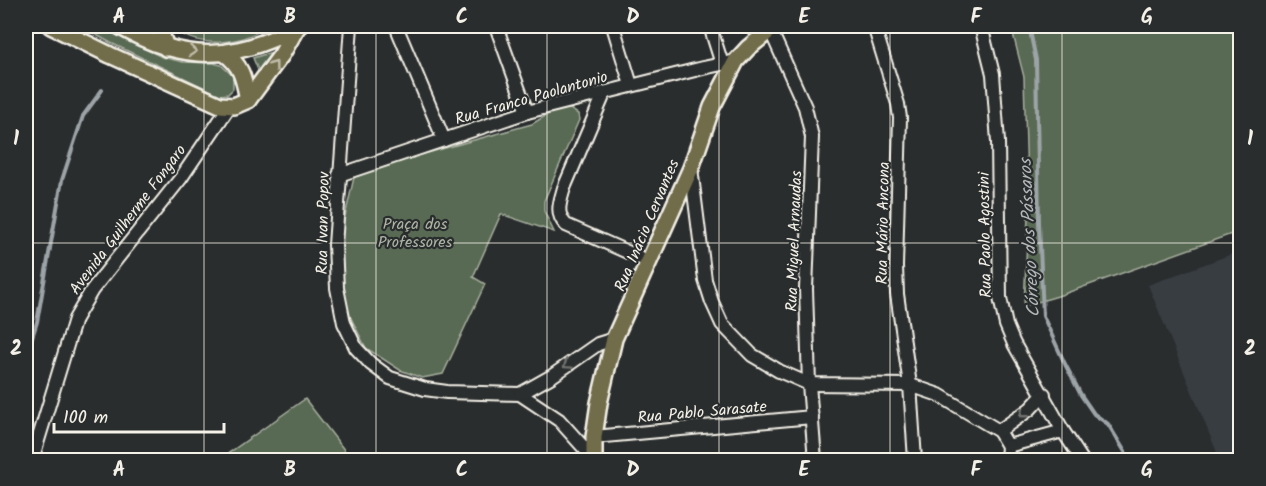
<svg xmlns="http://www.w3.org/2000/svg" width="1266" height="486" font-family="Kalam,sans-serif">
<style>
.built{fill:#383c42}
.green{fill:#596a53;stroke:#a6ae9e;stroke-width:1.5}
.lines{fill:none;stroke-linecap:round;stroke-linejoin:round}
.stream{stroke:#9da4a8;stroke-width:4}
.minor-casing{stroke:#f4f1e8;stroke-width:16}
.major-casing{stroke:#f4f1e8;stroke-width:20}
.minor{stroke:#2a2d2e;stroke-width:12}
.major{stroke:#716d4b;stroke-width:15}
.oneway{stroke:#c0bca9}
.oneway2{stroke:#71726f}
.grid{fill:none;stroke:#f4f1e8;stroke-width:1.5;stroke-opacity:0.55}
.labels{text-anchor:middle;stroke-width:4.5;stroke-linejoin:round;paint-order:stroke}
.street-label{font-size:16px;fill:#f4f1e8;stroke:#2a2d2e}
.park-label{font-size:16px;fill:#aeb4a5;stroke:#2a2d2e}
.water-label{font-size:18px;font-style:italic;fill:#b3b7b8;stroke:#2a2d2e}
.neatline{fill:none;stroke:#f4f1e8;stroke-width:2}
.grid-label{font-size:20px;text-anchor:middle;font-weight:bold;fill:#f4f1e8}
</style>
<rect width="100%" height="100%" fill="#2a2d2e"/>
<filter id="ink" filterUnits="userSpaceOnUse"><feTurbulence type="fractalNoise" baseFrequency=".0167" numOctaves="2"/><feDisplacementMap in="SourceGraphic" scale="12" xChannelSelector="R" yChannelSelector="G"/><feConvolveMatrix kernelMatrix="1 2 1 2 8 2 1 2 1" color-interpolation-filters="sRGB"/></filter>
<g filter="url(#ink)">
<polygon class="built" points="1240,251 1240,460 1220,460 1148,285"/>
<g class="green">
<polygon points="80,26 98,26 162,57 183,62 213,63 221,65 233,76 233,89 228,94 220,95 111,43"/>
<path d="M 170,26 L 268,26 C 240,45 197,50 170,26 Z"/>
<polygon points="1011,26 1236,26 1240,39 1240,231 1058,296 1024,306 1028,216 1024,77"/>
<polygon points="272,52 258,70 253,58"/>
<polygon points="560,107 570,109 578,114 579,120 544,201 544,211 554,232 501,214 473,277 485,284 443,374 422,378 400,370 366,348 341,298 340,238 355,173 532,124"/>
<polygon points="305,399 352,460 219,460"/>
</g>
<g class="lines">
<g class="stream">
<polyline points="1029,26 1036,60 1039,223 1043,316 1065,364 1081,395 1094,414 1108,424 1130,460"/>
<polyline points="26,356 37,322 62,180 83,116 102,90"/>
</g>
<g class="minor-casing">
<g id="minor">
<polyline points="351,26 335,245 337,288 344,323 356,348 371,364 390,378 425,389 447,392 520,394 559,420 594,459"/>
<polyline points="396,26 444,140"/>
<polyline points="496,26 527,112"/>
<polyline points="613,26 631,85"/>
<polyline points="710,26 722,64"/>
<polyline points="874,26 898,104 900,118 896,266 897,294 910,385 915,460"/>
<polyline points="981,26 993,74 998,142 1000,298 1006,325 1014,344 1063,431 1082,460"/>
<polyline points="770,29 805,107 812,137 806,289 809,384 815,460"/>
<path d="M 604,94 L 564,188 C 560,202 555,214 566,225 L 650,262"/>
<polyline points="691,168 705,280 712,302 722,324 752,355 779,371 809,384 910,385 939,395 999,431 1008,446"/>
<polyline points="339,175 527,112 703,68 736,61"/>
<polyline points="520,394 552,376 598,344 614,339"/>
<polyline points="999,431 1030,409 1044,394"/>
<polyline points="594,437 812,417"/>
<polyline points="1008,446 1063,431"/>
<polyline points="32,460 75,319 92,290 181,178 229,107"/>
<polyline points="1007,460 1008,446"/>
</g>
</g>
<g class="major-casing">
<g id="major">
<polyline points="51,26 110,55 220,105 234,106 248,100 282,54 297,27"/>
<path d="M 119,26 C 183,63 234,62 299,26"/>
<polyline points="159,26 166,48"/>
<path d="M 224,53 C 242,65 244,80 248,100"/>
<polyline points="594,460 594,437 599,403 614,339 691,168 712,107 736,61 748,48 775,26"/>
</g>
</g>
<use href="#minor" class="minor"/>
<use href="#major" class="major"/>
</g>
<defs><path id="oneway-chevron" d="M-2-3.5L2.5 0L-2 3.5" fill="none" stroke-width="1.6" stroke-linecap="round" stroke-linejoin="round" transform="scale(1.5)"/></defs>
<g class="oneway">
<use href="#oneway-chevron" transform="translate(193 51) rotate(4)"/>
<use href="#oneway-chevron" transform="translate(274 65) rotate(-53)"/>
</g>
<g class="oneway2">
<use href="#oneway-chevron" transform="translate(567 365) rotate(145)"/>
<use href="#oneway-chevron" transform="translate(1023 414) rotate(142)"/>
</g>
</g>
<path class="grid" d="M 204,26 L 204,460M 376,26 L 376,460M 547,26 L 547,460M 719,26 L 719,460M 890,26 L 890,460M 1062,26 L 1062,460M 26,243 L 1240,243"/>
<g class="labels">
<g class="street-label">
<text transform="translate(531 97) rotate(-16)" y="6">Rua Franco Paolantonio</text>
<text transform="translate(127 219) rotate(-53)" y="6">Avenida Guilherme Fongaro</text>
<text transform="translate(322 223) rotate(-89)" y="6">Rua Ivan Popov</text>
<text transform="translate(882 223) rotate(-89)" y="6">Rua Mário Ancona</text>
<text transform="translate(646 225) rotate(-67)" y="6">Rua Inácio Cervantes</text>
<text transform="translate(984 235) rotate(-91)" y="6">Rua Paolo Agostini</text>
<text transform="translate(793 241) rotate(-88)" y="6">Rua Miguel Arnaudas</text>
<text transform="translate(702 411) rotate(-5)" y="6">Rua Pablo Sarasate</text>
</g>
<g class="park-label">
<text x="415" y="229">Praça dos<tspan x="415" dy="18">Professores</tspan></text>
</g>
<g class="water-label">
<text transform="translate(1029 238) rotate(-93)" y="6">Córrego dos Pássaros</text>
</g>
</g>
<rect width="1266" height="486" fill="none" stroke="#2a2d2e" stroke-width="66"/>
<path d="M54 423v9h170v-9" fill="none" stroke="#f4f1e8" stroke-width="3"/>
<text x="63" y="423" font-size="18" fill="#f4f1e8" stroke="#2a2d2e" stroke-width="4.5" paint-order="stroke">100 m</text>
<rect x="33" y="33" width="1200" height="420" class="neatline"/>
<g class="grid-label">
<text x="119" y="23">A</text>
<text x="290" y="23">B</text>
<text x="462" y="23">C</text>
<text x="633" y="23">D</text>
<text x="804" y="23">E</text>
<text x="976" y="23">F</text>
<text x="1147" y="23">G</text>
<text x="16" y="145">1</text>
<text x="1250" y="145">1</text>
<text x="16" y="355">2</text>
<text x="1250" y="355">2</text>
<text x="119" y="476">A</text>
<text x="290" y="476">B</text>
<text x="462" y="476">C</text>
<text x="633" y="476">D</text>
<text x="804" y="476">E</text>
<text x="976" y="476">F</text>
<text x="1147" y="476">G</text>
</g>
</svg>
